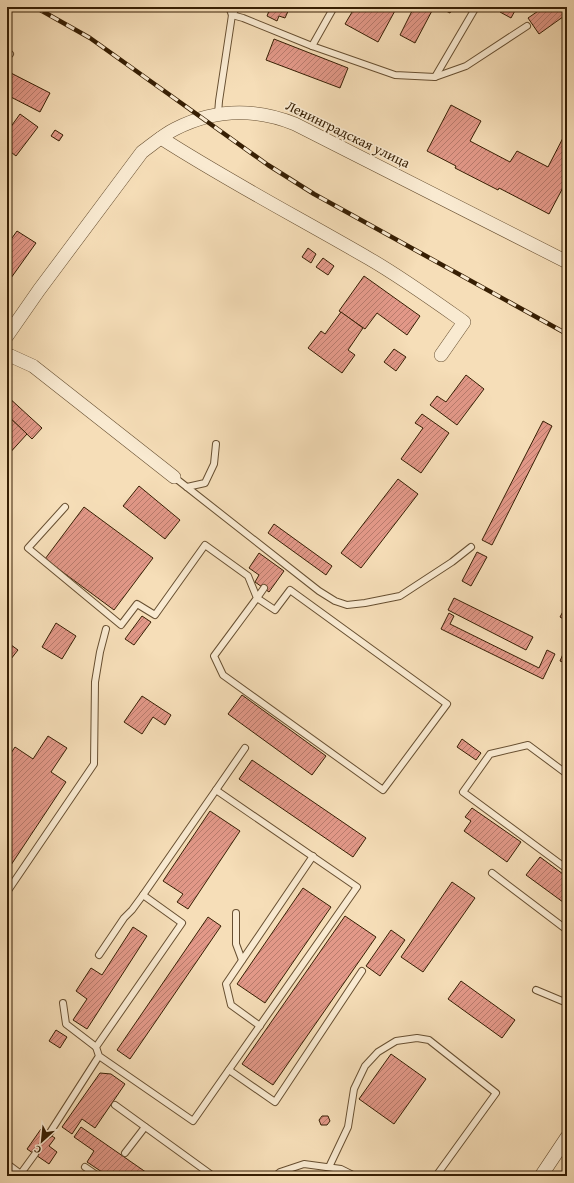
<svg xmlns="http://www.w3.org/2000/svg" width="574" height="1183" font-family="'Gentium Book Plus',serif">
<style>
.building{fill:url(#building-hatch);stroke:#371f04}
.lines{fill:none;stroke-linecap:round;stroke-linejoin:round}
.service-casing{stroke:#674f31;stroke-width:8}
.minor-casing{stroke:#674f31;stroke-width:14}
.tertiary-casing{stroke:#674f31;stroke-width:18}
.service{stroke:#f9ead1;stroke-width:6}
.minor{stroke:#f9ead1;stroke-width:13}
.tertiary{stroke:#f9ead1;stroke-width:16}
.rail-casing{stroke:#371f04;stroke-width:4.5}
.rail{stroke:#f9ead1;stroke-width:3;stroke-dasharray:9;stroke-linecap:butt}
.labels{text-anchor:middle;stroke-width:3;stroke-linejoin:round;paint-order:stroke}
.street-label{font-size:14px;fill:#371f04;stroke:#f9ead1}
</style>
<defs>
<pattern id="building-hatch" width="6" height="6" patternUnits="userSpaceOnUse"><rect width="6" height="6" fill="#e29888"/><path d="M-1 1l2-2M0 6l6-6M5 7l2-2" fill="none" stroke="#b87b6d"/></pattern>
</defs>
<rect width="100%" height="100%" fill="#f6deb8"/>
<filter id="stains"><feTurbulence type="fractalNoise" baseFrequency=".005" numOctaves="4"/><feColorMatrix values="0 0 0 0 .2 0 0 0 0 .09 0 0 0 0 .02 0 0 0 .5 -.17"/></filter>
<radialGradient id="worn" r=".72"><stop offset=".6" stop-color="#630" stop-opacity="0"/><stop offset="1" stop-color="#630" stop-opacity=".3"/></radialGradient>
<g class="building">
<polygon points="264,7 290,7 285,18 279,16 277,21 267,16 269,11 263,9"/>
<polygon points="355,7 397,7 378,42 345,24"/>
<polygon points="414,7 434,7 415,43 400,35"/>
<polygon points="438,7 453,7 450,13"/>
<polygon points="503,7 517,7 511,18 500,12"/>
<polygon points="544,7 562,7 567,14 539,34 528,18"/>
<polygon points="274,39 348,68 340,88 266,60"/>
<polygon points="7,71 50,93 40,112 7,95"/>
<polygon points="451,105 481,121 470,141 510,162 517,151 548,167 565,134 567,135 567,180 549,214 499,188 498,190 455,168 456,166 427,151"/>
<polygon points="20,114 38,127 16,156 7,149 7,132"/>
<polygon points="55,130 63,135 59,141 51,136"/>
<polygon points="17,231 36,243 11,278 7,275 7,245"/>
<polygon points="308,248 316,254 311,263 302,257"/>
<polygon points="323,258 334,266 328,275 316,267"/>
<polygon points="364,276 420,316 407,335 377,313 365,329 339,311"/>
<polygon points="341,312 363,328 348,350 355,355 342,373 308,348 321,331 325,334"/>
<polygon points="394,349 406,357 396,371 384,362"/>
<polygon points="466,375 484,389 457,425 430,405 437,396 446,402"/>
<polygon points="7,396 42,428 32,439 7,415"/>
<polygon points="422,414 449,433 421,473 401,459 423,428 415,423"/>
<polygon points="7,415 27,434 7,456"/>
<polygon points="543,421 552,426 492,545 482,540"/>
<polygon points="398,479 418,494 361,568 341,553"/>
<polygon points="139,486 180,520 165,539 123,506"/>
<polygon points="84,507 153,558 114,610 45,559"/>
<polygon points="274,524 332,566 326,575 268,533"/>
<polygon points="477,552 487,557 471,586 462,581"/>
<polygon points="259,553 284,571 269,592 255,582 259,575 249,568"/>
<polygon points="454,598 533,637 526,650 448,610"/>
<polygon points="567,604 567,621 560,617"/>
<polygon points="449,613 454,616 450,624 539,668 547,650 555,654 543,679 441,629"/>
<polygon points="142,616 151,622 134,645 125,639"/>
<polygon points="56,623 76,636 62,659 42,647"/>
<polygon points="7,642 18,650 7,664"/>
<polygon points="563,654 567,656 567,664 560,661"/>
<polygon points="242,695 326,756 312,775 228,714"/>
<polygon points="142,696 171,715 165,725 153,717 142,734 124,722"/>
<polygon points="48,736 67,748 51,772 66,782 7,871 7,759 15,747 33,759"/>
<polygon points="462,739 481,753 476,760 457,747"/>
<polygon points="252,760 366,838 353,857 239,779"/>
<polygon points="472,808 521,842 507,862 464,831 471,821 465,817"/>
<polygon points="210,811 240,831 188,909 177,902 183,894 163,881"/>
<polygon points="540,857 567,877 567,905 526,875"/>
<polygon points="452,882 475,898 423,972 401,957"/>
<polygon points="303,888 331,907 265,1003 237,984"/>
<polygon points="345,916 376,937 273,1085 242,1064"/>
<polygon points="208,917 221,926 130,1059 117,1050"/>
<polygon points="133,927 147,936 87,1029 73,1020 87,999 76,991 91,968 102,975"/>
<polygon points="391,930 405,940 380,976 366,966"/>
<polygon points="461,981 515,1020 502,1038 448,999"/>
<polygon points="56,1030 67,1037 60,1048 49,1041"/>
<polygon points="391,1054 426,1079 394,1124 359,1099"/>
<polygon points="100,1073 111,1074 125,1084 95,1128 82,1119 72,1134 62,1127"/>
<polygon points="322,1116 328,1116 330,1121 327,1125 321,1125 319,1120"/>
<polygon points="81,1127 150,1175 150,1176 108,1176 87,1162 94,1151 74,1137"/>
<polygon points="41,1129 55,1138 49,1146 57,1152 49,1164 27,1149"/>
</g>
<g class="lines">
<g class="service-casing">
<g id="service">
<polyline points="237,7 232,15 243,18 312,46 395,75 435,77 476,7"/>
<polyline points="312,46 334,7"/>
<polyline points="7,52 10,54"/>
<polyline points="435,77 466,66 527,26"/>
<polyline points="218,114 219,101 232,15 229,7"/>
<polyline points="174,477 319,591 335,601 347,605 365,603 400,596 452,562 471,547"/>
<polyline points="187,487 205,483 214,464 216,444"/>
<polyline points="65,507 28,548 121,625 137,604 155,615 205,545 248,576 257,598 275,610 290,590 447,704 383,790 223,675 214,656 257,598 264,588"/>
<polyline points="567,774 528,745 490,754 463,792 567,869"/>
<polyline points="216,790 245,748"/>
<polyline points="492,873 567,930"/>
<polyline points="7,892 94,764 95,682 100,652 106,629"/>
<polyline points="236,913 236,944 242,960"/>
<polyline points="99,955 124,918 132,910 143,895"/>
<polyline points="536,990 567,1003"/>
<polyline points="63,1003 66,1024 96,1047"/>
<polyline points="260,1026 231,1005 226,984 313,856"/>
<polyline points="229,1070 275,1102 362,971"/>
<polyline points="115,1105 213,1176"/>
<polyline points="49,1134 99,1056 96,1047 182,923 143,895 216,790 357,887 193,1121 99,1056"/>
<polyline points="125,1153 145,1127"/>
<polyline points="85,1167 98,1176"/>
<polyline points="329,1167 348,1127 354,1089 365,1066 378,1052 396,1041 417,1038 429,1040 496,1093 436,1176"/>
<polyline points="19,1176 35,1154"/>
<polyline points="275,1176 280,1172 304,1164 341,1169 355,1176"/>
</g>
</g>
<g class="minor-casing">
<g id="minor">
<path d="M 161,138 C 228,181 299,218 368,258 C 401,277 433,300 464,322 L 441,355"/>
<path d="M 7,336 L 39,290 L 142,152 C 153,144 163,135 175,129 C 214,109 255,108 295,124 L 567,262"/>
<polyline points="7,356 11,356 33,366 174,477"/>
<polyline points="541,1176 567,1137"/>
</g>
</g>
<g class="tertiary-casing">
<polyline id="tertiary" points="7,1170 15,1176"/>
</g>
<use href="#service" class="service"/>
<use href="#minor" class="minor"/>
<use href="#tertiary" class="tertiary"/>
<g class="rail-casing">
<polyline id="rail" points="35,7 90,38 268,165 314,194 567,334"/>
</g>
<use href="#rail" class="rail"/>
</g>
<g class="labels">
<g class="street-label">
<text transform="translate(348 134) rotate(26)" y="5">Ленинградская улица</text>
</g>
</g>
<rect width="574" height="1183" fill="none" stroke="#f6deb8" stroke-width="24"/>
<rect x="8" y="8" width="558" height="1167" fill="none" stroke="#371f04" stroke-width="2"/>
<rect x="12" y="12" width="550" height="1159" fill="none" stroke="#371f04"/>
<g transform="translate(42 1141) rotate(207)" stroke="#f9ead1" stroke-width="3" paint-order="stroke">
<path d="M0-3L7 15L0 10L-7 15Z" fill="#371f04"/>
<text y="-6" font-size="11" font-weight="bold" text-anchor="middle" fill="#371f04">С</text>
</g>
<rect width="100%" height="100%" filter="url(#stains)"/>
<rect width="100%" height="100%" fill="url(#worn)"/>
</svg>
